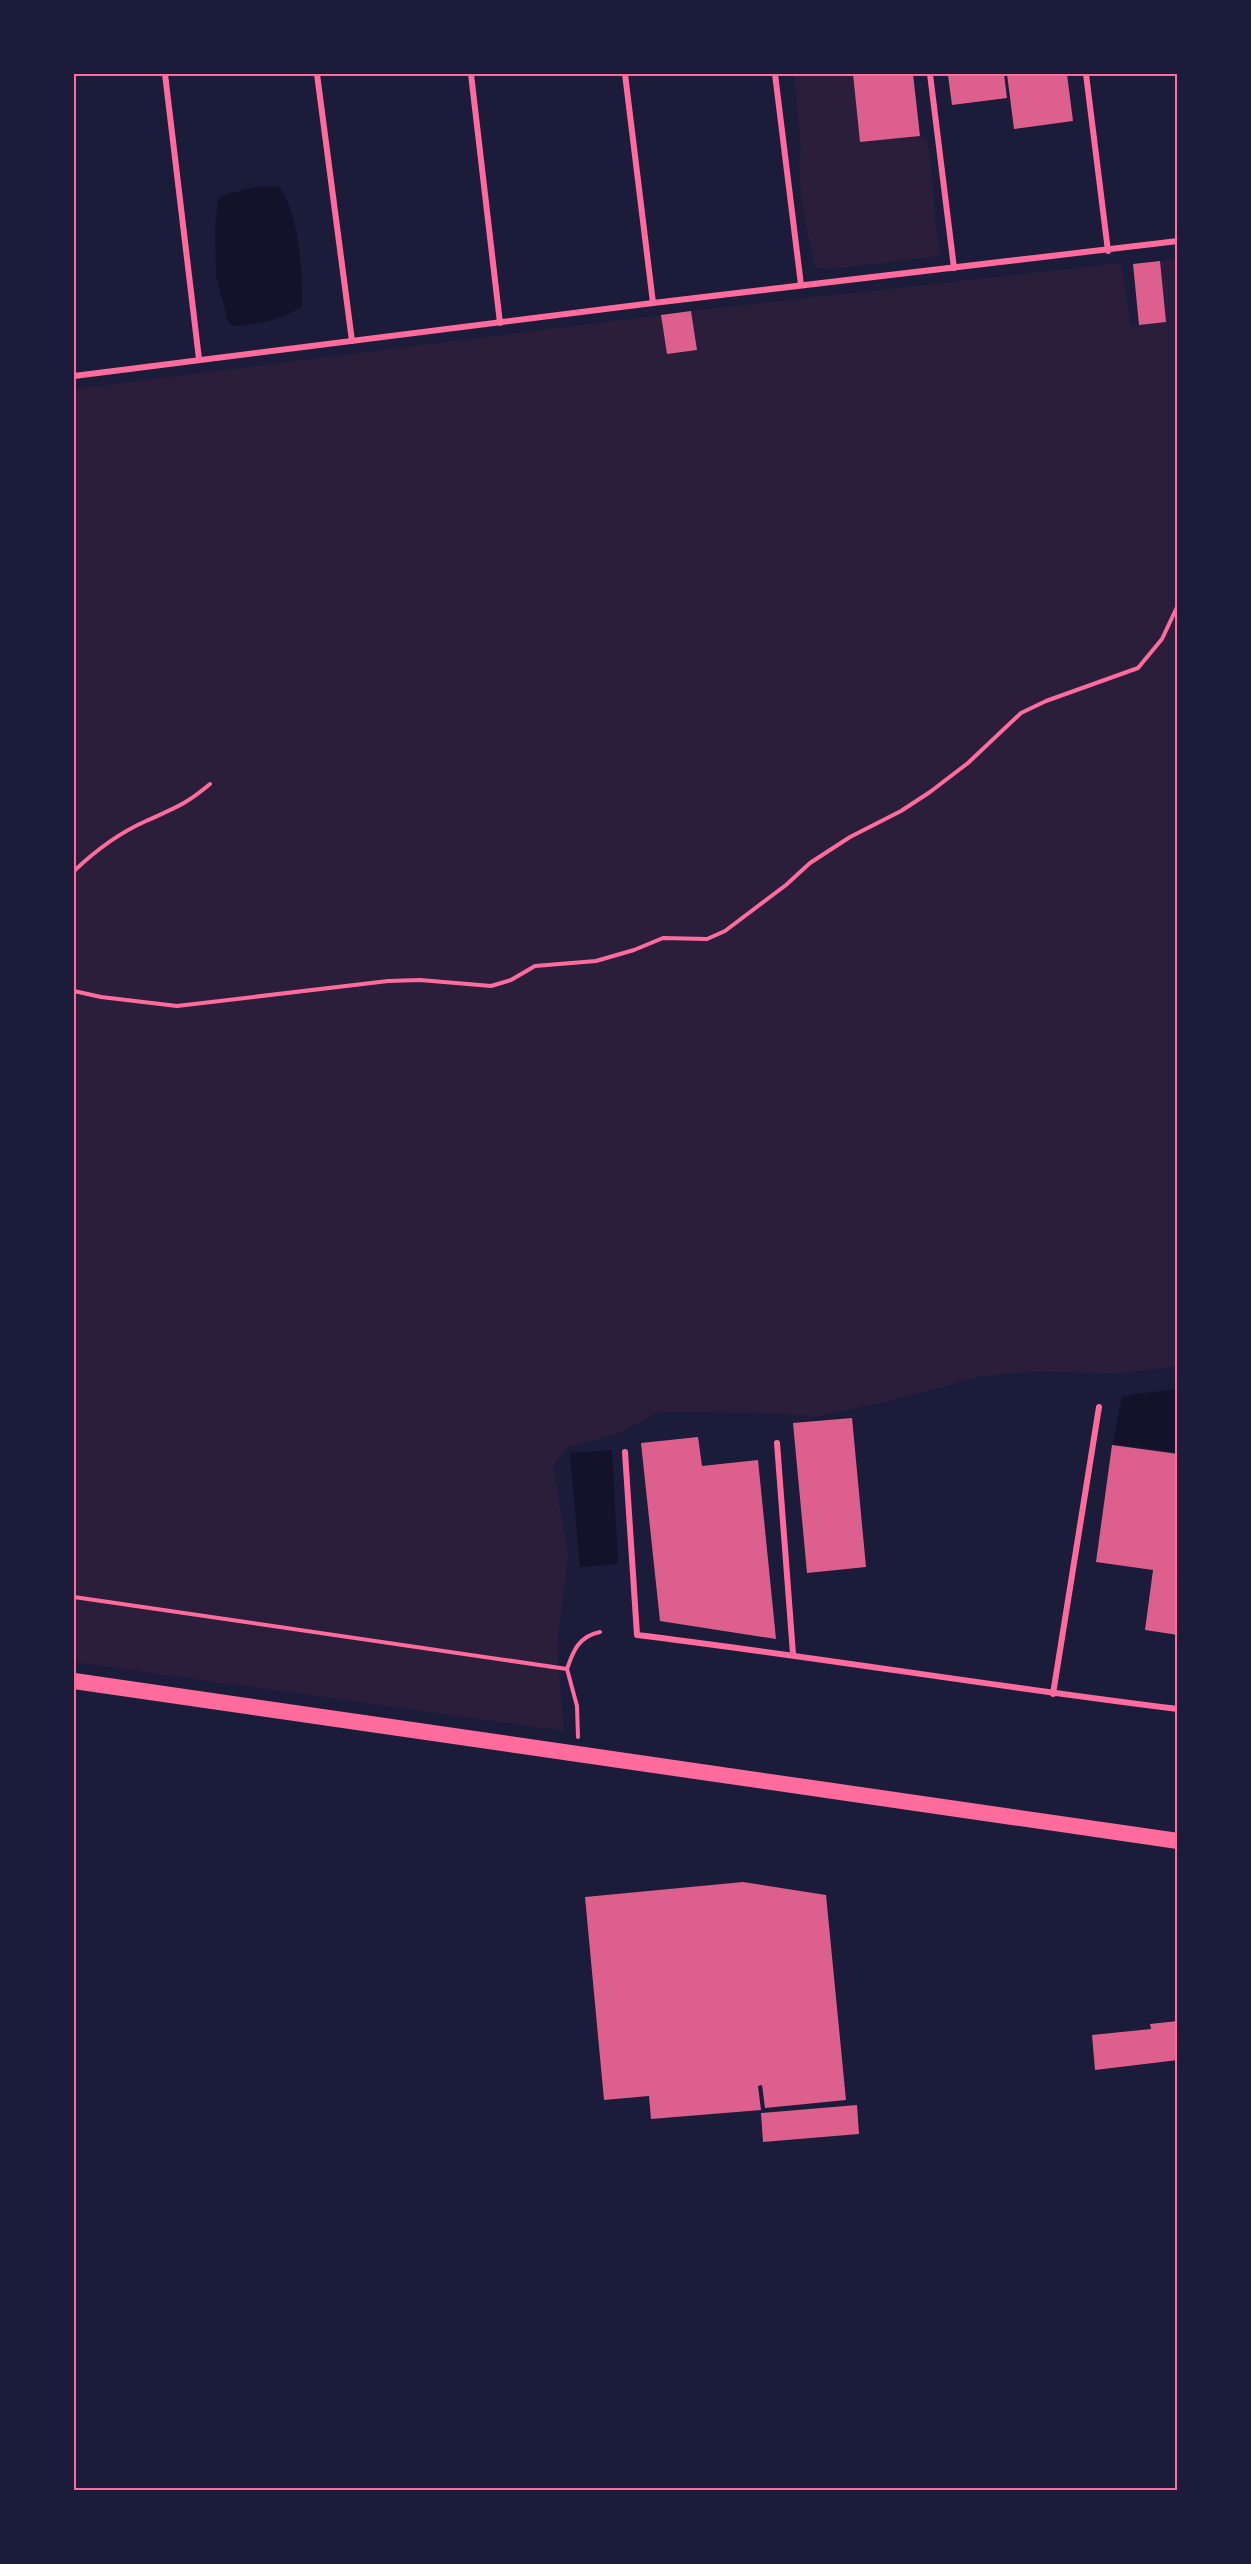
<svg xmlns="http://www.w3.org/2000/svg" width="1251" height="2564" font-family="Signika,sans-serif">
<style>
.green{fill:#2a1e3b}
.water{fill:#12122b}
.building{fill:#dd5f8e}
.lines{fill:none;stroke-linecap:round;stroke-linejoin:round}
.path{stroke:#ff6b9d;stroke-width:4}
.minor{stroke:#ff6b9d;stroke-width:6}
.trunk{stroke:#ff6b9d;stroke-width:16}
.neatline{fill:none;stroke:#ff6b9d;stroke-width:2}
</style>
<rect width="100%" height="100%" fill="#1b1b3a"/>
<g class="green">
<path d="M 794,74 L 853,74 L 860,142 L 920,136 L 927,140 C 935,178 932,218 941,256 L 830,269 L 815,268 L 802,205 L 799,161 L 801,148 Z"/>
<polygon points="1177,258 1177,1366 1117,1374 1042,1371 982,1376 894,1400 818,1416 762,1413 659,1412 619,1433 566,1448 553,1467 568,1556 557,1646 564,1731 74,1662 74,389 661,315 667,354 697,350 691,311 1121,263 1131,326 1165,322 1160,261"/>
</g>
<g class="water">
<path d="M 278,186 C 300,212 302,275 302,307 C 278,320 259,325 233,326 L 228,321 L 216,275 L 215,227 L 218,200 L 221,196 L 255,187 Z"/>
<polygon points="1177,1389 1177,1452 1113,1444 1122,1396"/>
<polygon points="612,1450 618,1564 580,1567 570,1453"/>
</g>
<g class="building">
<polygon points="853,74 913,74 920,136 860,142"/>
<polygon points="1004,74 1007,98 952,105 948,75"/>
<polygon points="1007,74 1067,74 1073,121 1014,129"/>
<polygon points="1160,261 1166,322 1139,325 1133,264"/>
<polygon points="691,311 697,350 667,354 661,315"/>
<polygon points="852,1418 866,1567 807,1573 793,1423"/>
<polygon points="698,1437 702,1466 758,1460 776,1639 660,1621 641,1443"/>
<polygon points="1112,1445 1178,1454 1178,1635 1145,1630 1153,1570 1096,1562"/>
<polygon points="743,1882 826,1895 846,2100 765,2108 762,2085 758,2086 761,2110 651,2119 649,2096 604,2100 585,1897"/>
<polygon points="1178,2021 1178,2060 1095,2070 1092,2035 1151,2029 1150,2024"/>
<polygon points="857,2105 859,2134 763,2142 761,2113"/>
</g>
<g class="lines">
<g class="path">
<path d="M 74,871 C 95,851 119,833 146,821 C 175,808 185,805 210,784"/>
<polyline points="74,991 101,997 177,1006 388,981 420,980 491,986 511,980 535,966 596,961 634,950 663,938 707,939 725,931 786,885 810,863 850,837 901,811 930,792 968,763 1021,713 1046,701 1138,668 1162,639 1178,605"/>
<polyline points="74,1597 567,1669 577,1706 578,1737"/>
<path d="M 567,1669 C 573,1651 579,1636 600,1632"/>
</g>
<g class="minor">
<polyline points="165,74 199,359"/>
<polyline points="317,74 352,341"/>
<polyline points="471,74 500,323"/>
<polyline points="625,74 653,303"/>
<polyline points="775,74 801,285"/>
<polyline points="930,74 954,268"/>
<polyline points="1086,74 1108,251"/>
<polyline points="74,376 653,303 1178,241"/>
<polyline points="777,1443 793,1654"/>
<path d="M 625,1452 L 637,1635 C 817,1657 997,1687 1178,1709"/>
<polyline points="1053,1694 1099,1407"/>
</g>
<polyline class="trunk" points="74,1681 1178,1841"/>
</g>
<rect width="1251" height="2564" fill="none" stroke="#1b1b3a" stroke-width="150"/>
<rect x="75" y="75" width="1101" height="2414" class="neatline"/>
</svg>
